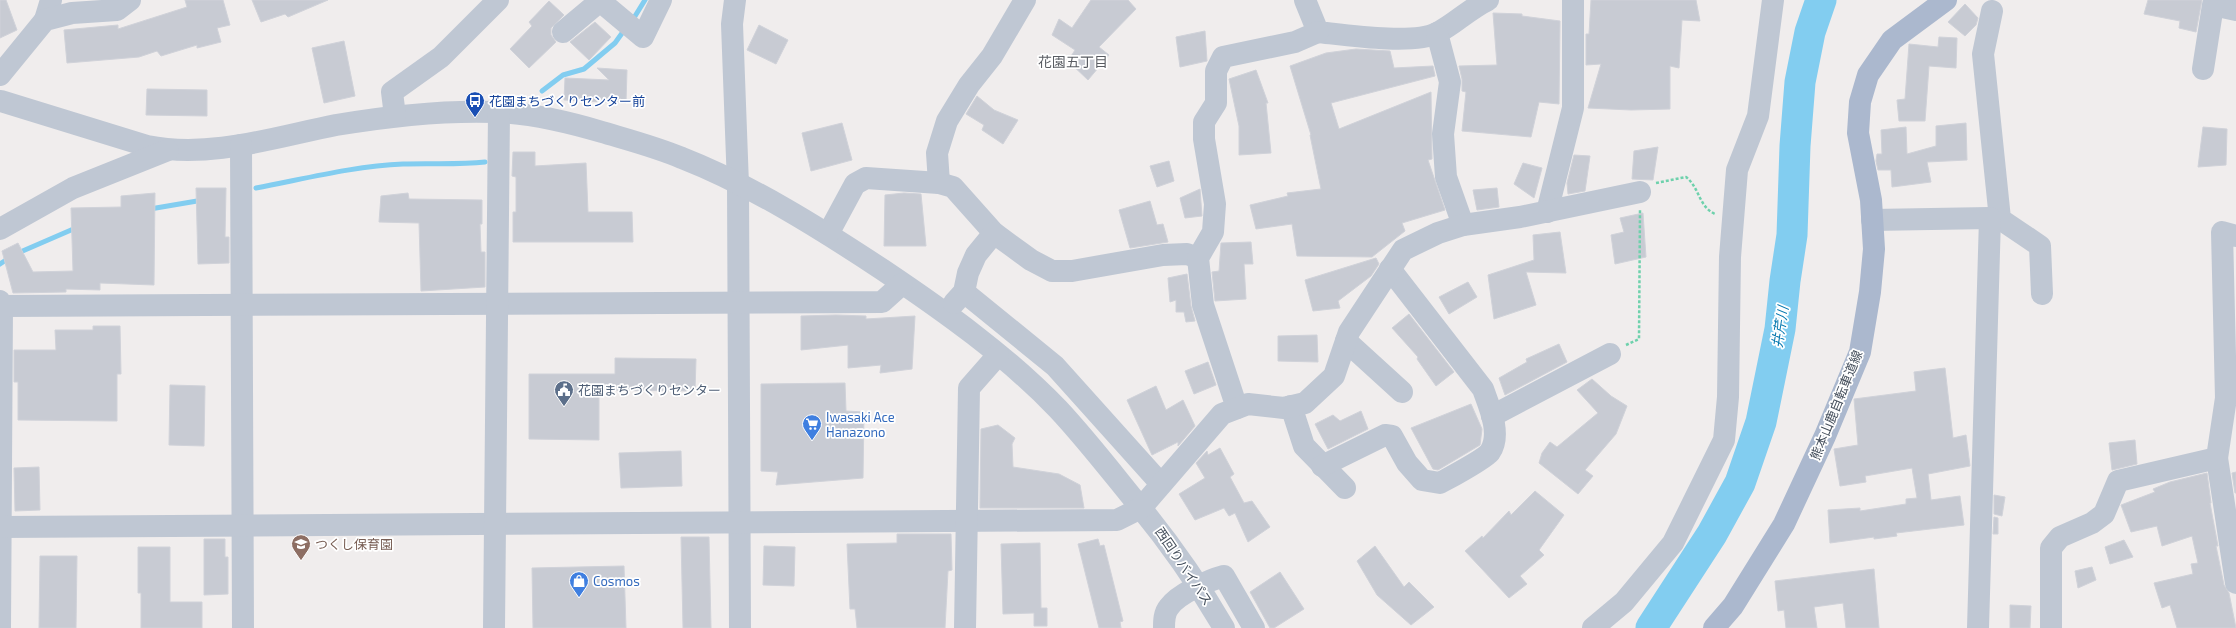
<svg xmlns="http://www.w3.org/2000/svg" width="2236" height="628" font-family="'Exo 2','Noto Sans JP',sans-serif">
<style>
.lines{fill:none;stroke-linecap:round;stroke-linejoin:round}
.stream{stroke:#82cdf0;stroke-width:5}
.river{stroke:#82cdf0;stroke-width:31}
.building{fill:#c8cbd3;stroke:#d0d2d9}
.path{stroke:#6ed1ac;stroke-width:2.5;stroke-dasharray:3 2;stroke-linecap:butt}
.minor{stroke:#bfc7d3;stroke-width:22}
.major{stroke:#abb8ce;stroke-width:22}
.labels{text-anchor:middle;stroke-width:3.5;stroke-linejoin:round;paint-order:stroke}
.transit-label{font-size:13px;fill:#164399;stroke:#fff;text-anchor:start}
.service-label{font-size:13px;fill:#4e5e75;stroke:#fff;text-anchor:start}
.street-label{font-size:13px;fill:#444e5b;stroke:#fff}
.shop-label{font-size:13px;fill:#366cbe;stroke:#fff;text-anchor:start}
.education-label{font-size:13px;fill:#785e54;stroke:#fff;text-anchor:start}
.neighbourhood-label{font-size:14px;fill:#595c62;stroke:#fff}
.water-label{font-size:14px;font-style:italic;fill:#0477ae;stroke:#fff}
</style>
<rect width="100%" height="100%" fill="#f0eded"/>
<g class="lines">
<g class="stream">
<polyline points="632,21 645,0"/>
<polyline points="542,91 563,75 584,69 615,43 625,29"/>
<path d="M 256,188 C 304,179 354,166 403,164 C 431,163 458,165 485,162"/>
<polyline points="150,209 203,200"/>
<polyline points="18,253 78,227"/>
<polyline points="0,264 9,258"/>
</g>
<polyline class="river" points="1651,628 1712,534 1740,483 1761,422 1780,329 1785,281 1792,235 1795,146 1800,82 1810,32 1821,0"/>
</g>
<g class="building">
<polygon points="0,0 6,0 17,30 0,38"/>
<polygon points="185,0 223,0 230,25 217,28 221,42 197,48 197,45 161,56 157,51 139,57 67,63 64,30 118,25 118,29 187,7"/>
<polygon points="252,0 328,0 288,17 285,14 261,22"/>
<polygon points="1091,0 1128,0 1136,9 1099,47 1109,55 1088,80 1068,61 1075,50 1052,35 1059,19 1072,28"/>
<polygon points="1591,0 1696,0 1700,21 1682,20 1679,68 1670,66 1670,109 1631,110 1588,108 1601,64 1586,65 1586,34 1589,34"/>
<polygon points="2148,0 2202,0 2196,32 2179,28 2180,21 2144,14"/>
<polygon points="549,1 564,15 551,28 551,35 556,42 529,68 510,49 532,26 529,22"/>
<polygon points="1965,4 1978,18 1976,25 1965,36 1948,22"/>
<polygon points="1493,13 1522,14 1522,16 1560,21 1559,104 1539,102 1531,137 1462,131 1466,92 1462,91 1462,79 1459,66 1497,65"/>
<polygon points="595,22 611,37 589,60 570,42"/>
<polygon points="759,25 788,40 776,64 747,50"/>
<polygon points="1205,31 1207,61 1180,67 1176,37"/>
<polygon points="1939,37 1957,38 1956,68 1929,66 1925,121 1899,121 1897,100 1905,99 1909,44 1938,47"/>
<polygon points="344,41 355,96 324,103 312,48"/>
<polygon points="1356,49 1390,51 1394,68 1433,66 1435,76 1331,103 1339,129 1431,92 1432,159 1428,160 1445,210 1402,223 1405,231 1372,257 1297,256 1292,224 1256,229 1250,205 1288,196 1287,193 1321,189 1310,135 1311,135 1290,66 1326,53"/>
<polygon points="597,68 627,70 626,103 564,100 565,78 609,80"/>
<polygon points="1256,70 1268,103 1266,103 1271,153 1239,155 1239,126 1229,79"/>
<polygon points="147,89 207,90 207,116 146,115"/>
<polygon points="977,96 994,110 1018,120 1003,144 982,130 984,125 966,114"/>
<polygon points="842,123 852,160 811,171 802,133"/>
<polygon points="1966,123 1967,160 1927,162 1931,182 1892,187 1891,170 1878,170 1876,161 1877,154 1882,154 1881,130 1906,127 1907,154 1936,146 1936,126"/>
<polygon points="2203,127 2227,129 2226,165 2198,167"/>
<polygon points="1658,147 1653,180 1632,179 1634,151"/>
<polygon points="513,152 535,152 535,166 586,163 588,212 632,212 633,242 513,242 513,212 516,212 516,177 512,176"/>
<polygon points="1574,155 1590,156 1585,191 1568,194 1567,183"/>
<polygon points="1169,161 1174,181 1157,187 1150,166"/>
<polygon points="1523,163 1542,168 1534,198 1514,184"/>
<polygon points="196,188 226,188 225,237 229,237 229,263 198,264"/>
<polygon points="1497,188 1499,207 1477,210 1473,190"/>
<polygon points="1200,189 1202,216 1185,218 1180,198"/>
<polygon points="155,193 154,285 100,283 100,290 66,289 66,292 13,293 2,251 18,243 33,272 73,271 71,208 121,207 121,196"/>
<polygon points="408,193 409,199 482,200 482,224 480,224 481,252 485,252 485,287 421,291 419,223 379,222 381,196"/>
<polygon points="904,193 921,194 926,246 884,246 885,195"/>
<polygon points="1150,201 1157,225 1163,224 1168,242 1130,248 1119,210"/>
<polygon points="1643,213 1646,257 1615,264 1611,235 1624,232 1620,218"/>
<polygon points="1560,232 1566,273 1526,272 1536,305 1494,319 1488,275 1534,260 1533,235"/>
<polygon points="1251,242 1253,264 1244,264 1246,299 1215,301 1212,272 1219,271 1221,243"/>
<polygon points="1376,258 1379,264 1371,276 1338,301 1340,308 1313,311 1305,280"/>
<polygon points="1187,274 1191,306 1195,321 1186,322 1184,312 1176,312 1176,300 1170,302 1168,278"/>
<polygon points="1468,282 1477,297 1449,314 1439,297"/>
<polygon points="1409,314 1454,372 1436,386 1417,359 1418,357 1392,328"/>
<polygon points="836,315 866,316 866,319 915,316 912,369 880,373 881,365 848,368 848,345 801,350 801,316"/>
<polygon points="93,326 120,326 121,374 117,374 117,421 18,420 18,382 14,382 14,350 56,350 55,330 93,330"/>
<polygon points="1317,335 1318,362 1278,361 1278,336"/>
<polygon points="1559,344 1567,362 1505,395 1499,378 1527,362 1526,359"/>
<polygon points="615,358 696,359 695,391 599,390 599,440 529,439 529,374 615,374"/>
<polygon points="1208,362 1216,385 1194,394 1185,371"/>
<polygon points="1945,368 1953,438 1966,435 1970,466 1928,474 1931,500 1960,496 1964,525 1896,533 1897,536 1874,539 1874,537 1830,543 1828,510 1860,508 1860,511 1906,504 1906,499 1917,498 1912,468 1865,476 1866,482 1840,486 1834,449 1858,445 1854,399 1916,391 1914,372"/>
<polygon points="1592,379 1611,396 1627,406 1616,434 1585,470 1593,476 1578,494 1539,463 1542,453 1550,442 1557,447 1598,413 1577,390"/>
<polygon points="845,383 846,411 864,412 863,478 776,485 778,472 761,471 761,384"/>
<polygon points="170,385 205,386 204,446 169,445"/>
<polygon points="1156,386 1166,410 1183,400 1195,426 1178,446 1178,442 1152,455 1127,400"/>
<polygon points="1471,404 1482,429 1480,445 1438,470 1433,469 1411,428"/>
<polygon points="1361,411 1368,429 1328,449 1315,424 1333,415 1340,421"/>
<polygon points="998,425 1015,438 1012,444 1013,467 1059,474 1080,485 1084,508 980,508 981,429"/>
<polygon points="2135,440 2137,464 2112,470 2109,443"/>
<polygon points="1220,448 1234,474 1230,477 1244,503 1252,501 1270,527 1248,542 1235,513 1229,516 1224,508 1195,520 1179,494 1205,478 1196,463 1207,451 1208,455"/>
<polygon points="681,451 682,486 621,488 619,453"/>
<polygon points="39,467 40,510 15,511 14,468"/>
<polygon points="2236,472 2236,493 2235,493 2232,473"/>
<polygon points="2207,473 2211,503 2210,503 2218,546 2216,546 2224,585 2229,593 2236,628 2177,628 2170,605 2162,608 2154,583 2193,574 2191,564 2198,563 2192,536 2162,546 2157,526 2131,532 2121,505 2155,492 2153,489 2170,482"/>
<polygon points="1535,491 1564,515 1539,550 1544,555 1520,576 1527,584 1509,598 1465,551 1482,536 1483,538 1509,511 1511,515"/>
<polygon points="1994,495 2005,497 2002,516 1994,514"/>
<polygon points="1994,517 1998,518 1998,534 1993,534"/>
<polygon points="897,534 951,534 952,570 948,571 945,628 857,628 855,609 850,609 847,544 897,543"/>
<polygon points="681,537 709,537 711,628 683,628"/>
<polygon points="204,539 225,539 225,557 228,557 228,594 204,595"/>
<polygon points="1098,539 1100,546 1104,545 1123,621 1120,622 1121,628 1099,628 1078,544"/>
<polygon points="2124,540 2133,557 2110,564 2105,547"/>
<polygon points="1040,543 1041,608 1047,608 1047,626 1034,626 1034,613 1003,614 1001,544"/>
<polygon points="764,546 795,547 794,586 763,585"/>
<polygon points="1375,546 1404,587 1409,582 1434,607 1411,625 1377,595 1357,561"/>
<polygon points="138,547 170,547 170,602 202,602 202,628 141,628 141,593 138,593"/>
<polygon points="40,556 77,556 76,628 39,628"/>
<polygon points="624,566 626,628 533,628 532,568"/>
<polygon points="2092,567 2096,580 2078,588 2075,571"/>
<polygon points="1874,569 1879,628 1846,628 1843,603 1814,607 1817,628 1786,628 1784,610 1778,611 1775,581"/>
<polygon points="1280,572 1304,609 1274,628 1270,628 1250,592"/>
<polygon points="2010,605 2031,606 2030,628 2010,628"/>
</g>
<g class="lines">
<g class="path">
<path d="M 1656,183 L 1686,177 C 1700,188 1698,206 1715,214"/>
<polyline points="1626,345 1639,339 1640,210"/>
</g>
<g class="minor">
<polyline points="735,0 732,24 738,185 740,628"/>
<path d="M 1305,0 L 1318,32 C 1346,35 1413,45 1437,33 C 1455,24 1469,9 1488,0"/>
<polyline points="1992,11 1983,54 2000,219 2040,246 2042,294"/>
<polyline points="45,20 51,0"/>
<polyline points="563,32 600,1 643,37 661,0"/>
<polyline points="1437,33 1450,82 1443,134 1446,177 1463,225"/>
<polyline points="2203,69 2213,5 2236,10"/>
<polyline points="0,75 45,20 72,13 117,10 130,0"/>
<path d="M 1,101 L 147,146 C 210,159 275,137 336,125 C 389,116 442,110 496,112 C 532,113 568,122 602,132 C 629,140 656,147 682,158 C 751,185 821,229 883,270 C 944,311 1006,355 1058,409 C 1087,440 1113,474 1140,507 C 1172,546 1199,585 1224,628"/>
<polyline points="395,116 392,92 441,57 498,0"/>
<polyline points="241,145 243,628"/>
<polyline points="939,183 937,153 947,121 969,85 992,56 1025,0"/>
<polyline points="1547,212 1573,108 1573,0"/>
<polyline points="1872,220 1990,218 1978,628"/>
<polyline points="0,229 73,188 168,150"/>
<polyline points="828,234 855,184 866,178 939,183 953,187 994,233 1031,260 1052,271 1072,271 1163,255 1187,254 1198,258"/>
<polyline points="964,292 1055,366 1161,484"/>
<polyline points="0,301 2,306 0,628"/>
<polyline points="954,303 964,292 968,273 976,255 994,233"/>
<polyline points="2,306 882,302 902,284"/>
<polyline points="1346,341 1402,392"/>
<polyline points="2226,398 2222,232 2236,236"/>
<polyline points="1291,406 1304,446 1345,488"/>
<polyline points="1237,408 1203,305 1198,258 1213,232 1215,204 1204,139 1204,122 1216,103 1216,71 1223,57 1295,42 1318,32"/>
<polyline points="1492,416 1610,354"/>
<polyline points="2217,458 2236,583"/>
<path d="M 1322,466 L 1385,435 L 1392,436 L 1407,463 L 1422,480 L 1440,483 C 1449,478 1485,459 1490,452 C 1502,434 1489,406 1483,389 L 1390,269"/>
<polyline points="0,527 1117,520 1141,508 1222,414 1248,404 1284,408 1305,403 1334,376 1349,332 1403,250 1438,233 1463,225 1520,217 1640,192"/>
<polyline points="494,628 499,112"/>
<polyline points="965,628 969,388 998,355"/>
<path d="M 1164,628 C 1164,621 1164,613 1169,607 C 1178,594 1209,580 1224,576 L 1254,628"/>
<polyline points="1593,628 1624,602 1673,543 1724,440 1728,397 1730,257 1737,170 1758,116 1773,0"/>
<polyline points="2051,628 2051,548 2060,537 2092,523 2104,514 2118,481 2217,458 2226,398 2236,390"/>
</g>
<polyline class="major" points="1714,628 1733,606 1784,524 1825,436 1860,352 1870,292 1874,249 1871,200 1858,133 1860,102 1868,75 1892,40 1946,0"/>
</g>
<defs>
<g id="bus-pin" transform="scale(1)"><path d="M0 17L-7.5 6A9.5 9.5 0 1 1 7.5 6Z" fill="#1a4fb4" stroke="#fff"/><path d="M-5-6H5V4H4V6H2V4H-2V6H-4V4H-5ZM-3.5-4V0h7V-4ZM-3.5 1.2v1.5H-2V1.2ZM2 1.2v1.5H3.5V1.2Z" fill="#fff"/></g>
<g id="civic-pin" transform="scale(1)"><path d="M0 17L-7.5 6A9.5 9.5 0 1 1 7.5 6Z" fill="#5c6f8a" stroke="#fff"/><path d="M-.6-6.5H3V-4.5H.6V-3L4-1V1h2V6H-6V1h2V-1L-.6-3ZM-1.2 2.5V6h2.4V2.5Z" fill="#fff"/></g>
<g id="supermarket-pin" transform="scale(1)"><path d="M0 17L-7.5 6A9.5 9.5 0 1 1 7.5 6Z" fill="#3f7fe0" stroke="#fff"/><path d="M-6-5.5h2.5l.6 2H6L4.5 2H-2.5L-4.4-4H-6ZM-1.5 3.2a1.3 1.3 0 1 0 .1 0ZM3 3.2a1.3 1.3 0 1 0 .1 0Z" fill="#fff"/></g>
<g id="school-pin" transform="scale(1)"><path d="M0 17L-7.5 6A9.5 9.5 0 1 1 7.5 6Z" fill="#8d6e63" stroke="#fff"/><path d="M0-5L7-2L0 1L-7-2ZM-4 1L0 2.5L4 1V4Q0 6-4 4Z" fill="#fff"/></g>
<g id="shop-pin" transform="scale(1)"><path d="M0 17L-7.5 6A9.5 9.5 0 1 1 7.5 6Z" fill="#3f7fe0" stroke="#fff"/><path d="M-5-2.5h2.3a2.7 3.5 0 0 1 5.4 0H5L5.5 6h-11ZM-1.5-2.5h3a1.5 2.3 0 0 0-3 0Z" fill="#fff"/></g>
</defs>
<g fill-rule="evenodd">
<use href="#bus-pin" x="475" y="101"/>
<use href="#civic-pin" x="564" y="390"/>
<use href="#supermarket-pin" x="812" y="424"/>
<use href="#school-pin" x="301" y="544"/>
<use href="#shop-pin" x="579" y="581"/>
</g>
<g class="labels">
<g class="transit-label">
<text x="489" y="106">花園まちづくりセンター前</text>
</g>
<g class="service-label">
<text x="578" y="395">花園まちづくりセンター</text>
</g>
<g class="street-label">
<text transform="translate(1836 405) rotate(-68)" y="5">熊本山鹿自転車道線</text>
<text transform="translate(1184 566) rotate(56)" y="5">西回りバイパス</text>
</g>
<g class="shop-label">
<text x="826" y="422">Iwasaki Ace<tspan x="826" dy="15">Hanazono</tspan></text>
<text x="593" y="586">Cosmos</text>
</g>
<g class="education-label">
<text x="315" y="549">つくし保育園</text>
</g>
<g class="neighbourhood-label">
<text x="1073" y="67">花園五丁目</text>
</g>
<g class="water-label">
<text transform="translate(1780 327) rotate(-81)" y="5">井芹川</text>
</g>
</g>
</svg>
